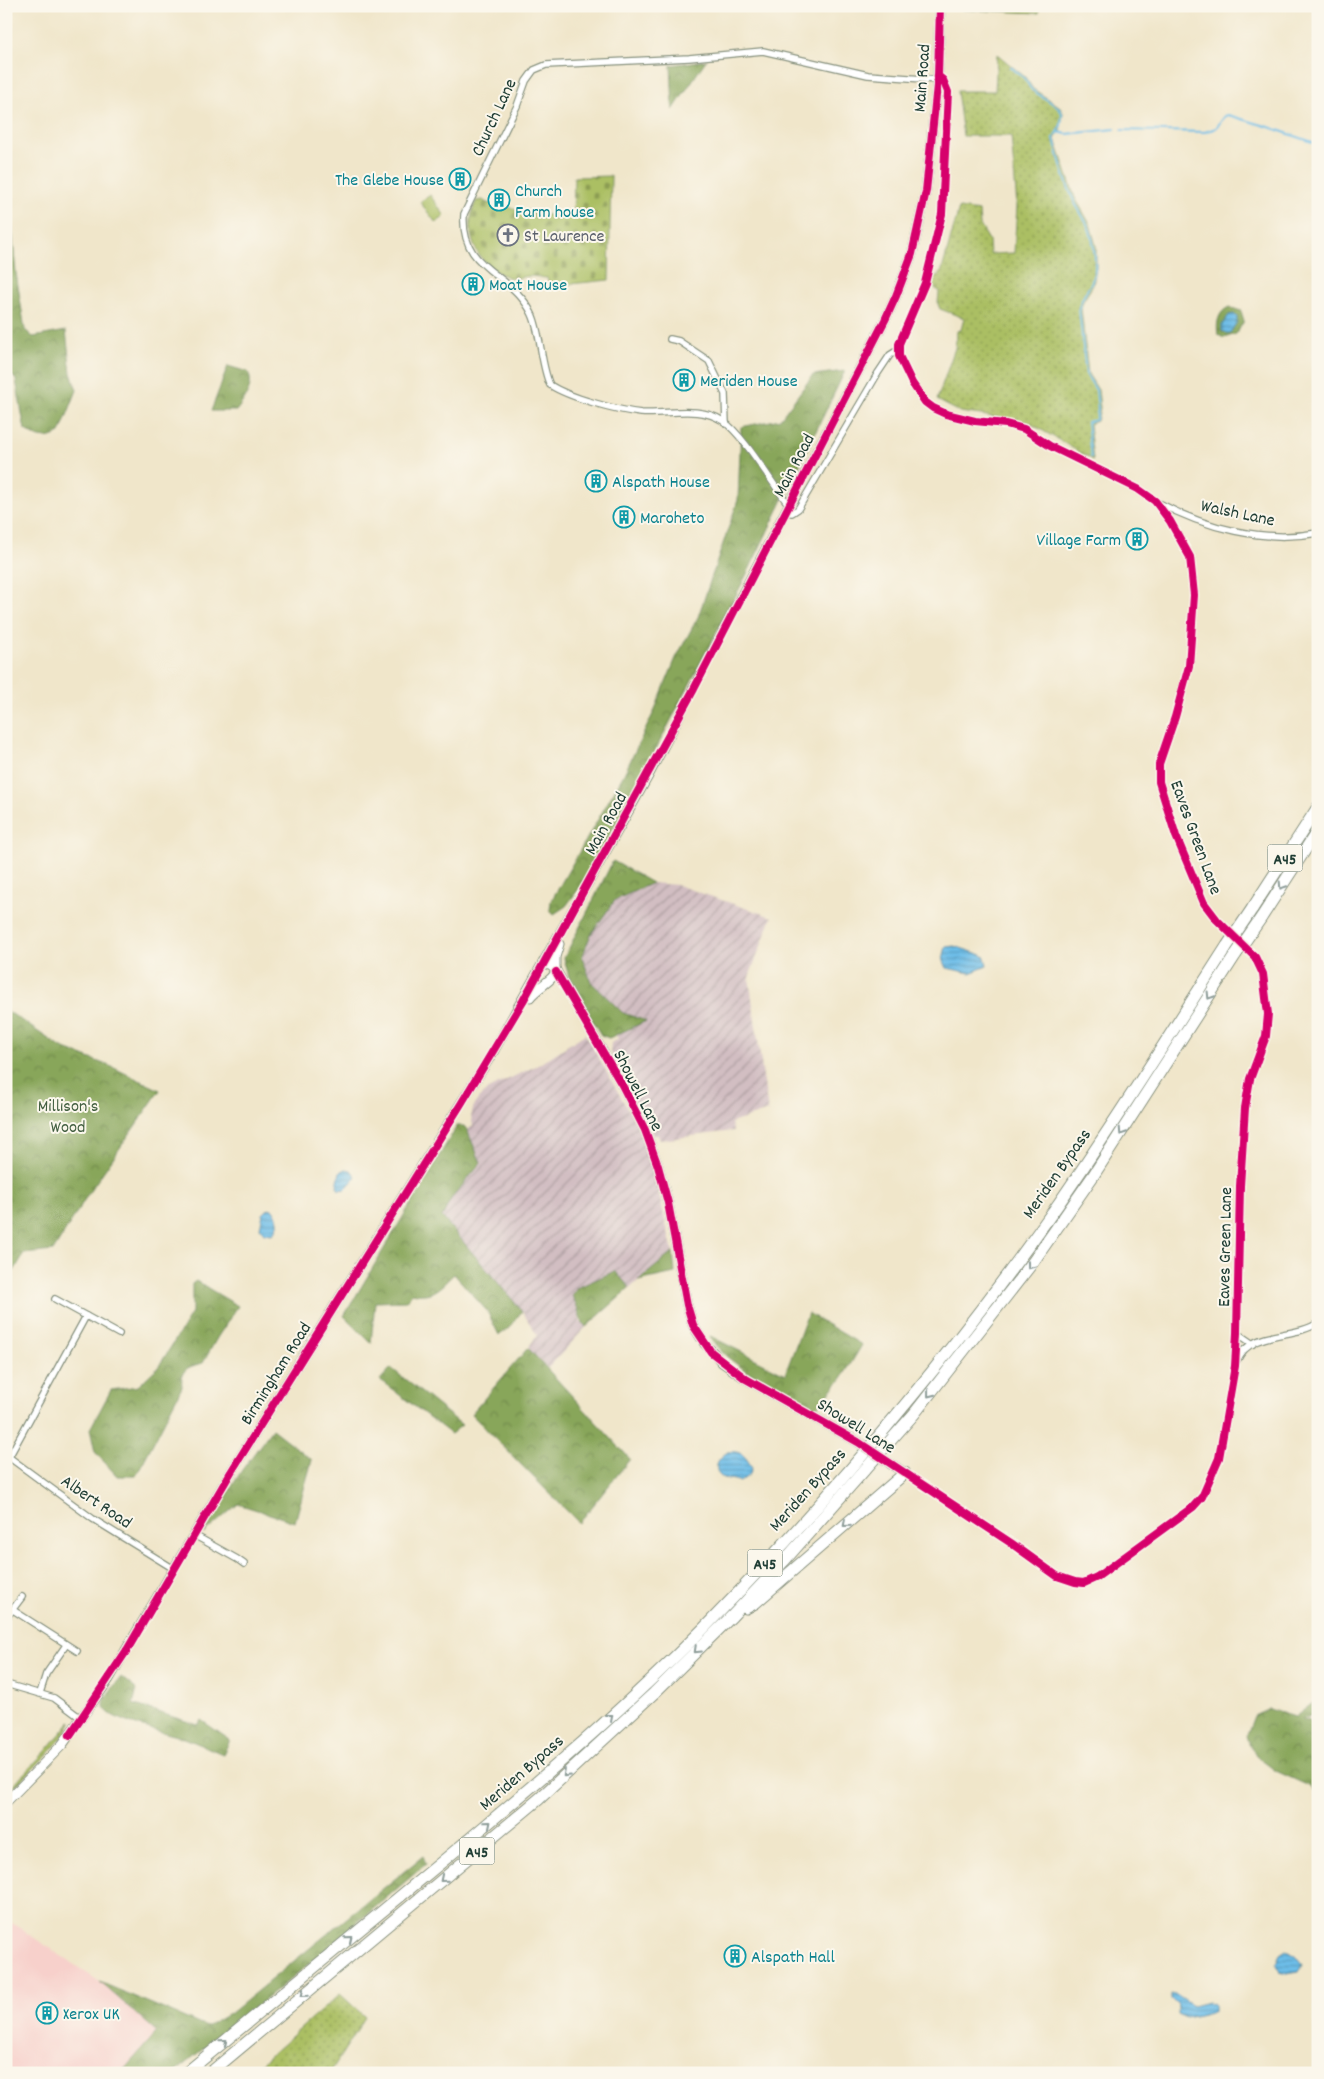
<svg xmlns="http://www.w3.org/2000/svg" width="1324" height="2079" font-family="Dekko,sans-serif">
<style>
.built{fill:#f7d0cb}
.industrial{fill:url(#industrial-furrows)}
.grass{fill:url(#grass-dots);stroke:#657e4c}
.forest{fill:url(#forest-crowns);stroke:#547247}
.cemetery{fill:url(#cemetery-stones);stroke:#657e4c}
.garden{fill:#abbf64;stroke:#657e4c}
.water{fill:url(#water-rules);stroke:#467d8e}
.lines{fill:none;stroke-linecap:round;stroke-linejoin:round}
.stream{stroke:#6dbde8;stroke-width:2}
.street-casing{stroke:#88927f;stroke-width:8}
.secondary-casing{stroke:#88927f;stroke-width:11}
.highway-casing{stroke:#88927f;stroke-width:13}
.street{stroke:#fff;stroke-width:5.5}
.secondary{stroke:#fff;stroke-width:9}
.highway{stroke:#fff;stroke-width:11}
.secondary-bridge-casing{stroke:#88927f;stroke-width:11;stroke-linecap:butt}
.highway-bridge-casing{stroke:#88927f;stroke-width:13;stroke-linecap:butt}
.secondary-bridge{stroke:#fff;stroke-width:9}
.highway-bridge{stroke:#fff;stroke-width:11}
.cycleway-casing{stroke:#fbf7ec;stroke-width:11}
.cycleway{stroke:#d6006c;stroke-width:8}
.oneway{stroke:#8f9e9a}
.labels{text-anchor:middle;stroke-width:4;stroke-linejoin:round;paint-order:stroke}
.shield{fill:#fbf7ec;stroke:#61756b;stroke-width:1}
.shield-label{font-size:16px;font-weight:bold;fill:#1f3d34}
.street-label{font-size:18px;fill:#1f3d34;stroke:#fbf7ec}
.culture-label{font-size:18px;fill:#0d838f;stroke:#fbf7ec;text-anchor:start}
.worship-label{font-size:18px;fill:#5b616d;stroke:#fbf7ec;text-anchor:start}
.park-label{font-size:18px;fill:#425e40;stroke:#fbf7ec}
</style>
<defs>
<pattern id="industrial-furrows" width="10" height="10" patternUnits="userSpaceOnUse" patternTransform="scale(1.25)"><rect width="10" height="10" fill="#d2bec2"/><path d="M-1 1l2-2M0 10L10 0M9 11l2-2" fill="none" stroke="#aa9c9e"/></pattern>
<pattern id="grass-dots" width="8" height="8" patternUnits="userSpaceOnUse" patternTransform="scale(1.25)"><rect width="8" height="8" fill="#abbf64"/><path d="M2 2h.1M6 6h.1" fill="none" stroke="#8b9c53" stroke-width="1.8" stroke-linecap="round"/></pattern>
<pattern id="forest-crowns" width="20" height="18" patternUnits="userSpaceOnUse" patternTransform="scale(1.25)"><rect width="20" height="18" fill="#88a65a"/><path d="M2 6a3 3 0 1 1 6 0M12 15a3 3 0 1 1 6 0" fill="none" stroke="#6f884b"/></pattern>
<pattern id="cemetery-stones" width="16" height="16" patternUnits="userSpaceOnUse" patternTransform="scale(1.25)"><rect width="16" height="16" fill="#abbf64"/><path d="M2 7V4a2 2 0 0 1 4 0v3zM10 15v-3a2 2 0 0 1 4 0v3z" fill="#8b9c53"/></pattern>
<pattern id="water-rules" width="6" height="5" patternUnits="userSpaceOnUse" patternTransform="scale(1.25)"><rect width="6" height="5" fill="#6dbde8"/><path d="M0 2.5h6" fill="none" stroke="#599bbd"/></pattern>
</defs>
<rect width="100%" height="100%" fill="#fbf7ec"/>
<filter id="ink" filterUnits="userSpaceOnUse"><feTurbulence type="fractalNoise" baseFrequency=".02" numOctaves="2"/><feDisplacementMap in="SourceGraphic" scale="10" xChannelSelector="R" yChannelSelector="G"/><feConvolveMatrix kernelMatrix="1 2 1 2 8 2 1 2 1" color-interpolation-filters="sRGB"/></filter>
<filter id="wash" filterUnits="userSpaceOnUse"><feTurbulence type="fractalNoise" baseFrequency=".0096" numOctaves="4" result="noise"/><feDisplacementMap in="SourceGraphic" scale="20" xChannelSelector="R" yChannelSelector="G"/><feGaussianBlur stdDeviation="1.12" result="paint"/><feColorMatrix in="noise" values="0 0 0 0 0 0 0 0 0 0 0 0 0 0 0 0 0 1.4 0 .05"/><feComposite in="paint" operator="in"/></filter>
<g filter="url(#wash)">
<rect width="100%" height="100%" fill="#f0e6ca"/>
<polygon class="built" points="6,1919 100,1982 157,2032 121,2073 6,2073"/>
<g class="industrial">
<polygon points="652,883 677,885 772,917 749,977 768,1111 731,1123 733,1131 660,1140 658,1135 653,1135 610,1052 611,1043 618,1039 616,1035 645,1020 623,1013 591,982 582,957 591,934 615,900"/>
<polygon points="585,1034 637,1125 654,1175 673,1252 630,1288 615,1271 572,1296 578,1305 580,1321 586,1327 548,1368 528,1348 537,1335 522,1311 441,1217 451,1199 481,1163 467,1130 473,1126 471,1117 474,1105 480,1097 488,1089 538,1065"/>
</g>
<g class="grass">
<polygon points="949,6 1040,6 1039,13 949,9"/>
<polygon points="997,54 1025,77 1033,89 1059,106 1063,113 1060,131 1055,139 1075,198 1090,224 1096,246 1096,268 1093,285 1083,301 1081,308 1088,374 1098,390 1100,408 1097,421 1089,424 1093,460 1028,422 960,412 937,400 955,348 957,331 961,330 964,318 940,309 938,304 939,291 932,286 935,276 938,276 942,270 959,208 979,211 980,225 989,240 990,254 1014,253 1017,206 1011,136 963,136 957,91 995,91"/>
<path d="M 71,1721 C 69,1737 20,1781 6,1795 L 6,1792 L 47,1750 Z"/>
<polygon points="340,1994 365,2017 330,2073 253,2073 258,2066"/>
</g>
<g class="forest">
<polygon points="707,60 706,60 673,110 671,65"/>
<path d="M 6,162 L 16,273 L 25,330 L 33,337 L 66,331 L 71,373 L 77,390 L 60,433 C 47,441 38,438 25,430 L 16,380 L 9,372 L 6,373 Z"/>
<path d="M 1229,307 L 1241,311 L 1244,321 L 1236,334 L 1224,338 L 1218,335 C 1216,323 1218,312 1229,307 Z"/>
<path d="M 228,366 L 248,372 C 255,385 244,401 236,411 L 211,411 Z"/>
<polygon points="845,371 749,570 631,797 581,886 566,906 554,914 550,910 551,901 623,776 653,714 676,658 698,617 738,500 741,427 780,419 813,375"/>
<polygon points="613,861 652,883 615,900 591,934 582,957 591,982 623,1013 646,1021 609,1038 601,1035 571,985 564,958"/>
<polygon points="6,1010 62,1048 112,1067 160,1090 88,1194 53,1251 24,1254 6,1284"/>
<path d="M 457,1126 L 464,1126 L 467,1130 L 481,1163 L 451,1199 L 442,1217 L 522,1311 L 509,1328 L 499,1335 L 487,1311 L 454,1274 C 440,1287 433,1298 412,1293 L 406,1301 L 375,1302 L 371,1343 L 344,1316 Z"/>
<polygon points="673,1252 675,1273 638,1281"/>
<path d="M 615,1271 L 630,1288 L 586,1327 C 578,1318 579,1306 572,1296 L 577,1288 Z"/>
<path d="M 196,1281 L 238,1306 L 217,1338 L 203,1363 C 188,1367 180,1368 182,1387 L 136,1476 L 117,1476 L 95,1452 L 90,1429 L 111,1390 L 138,1386 L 159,1366 L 192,1313 L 192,1284 Z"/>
<path d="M 808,1313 L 862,1345 L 842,1378 L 816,1408 C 788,1394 722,1364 710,1336 L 785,1374 Z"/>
<polygon points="528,1348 630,1459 579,1523 471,1414"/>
<polygon points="391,1368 462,1425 451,1434 380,1380"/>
<polygon points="272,1429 312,1460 295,1522 238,1504 203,1534 242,1470"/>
<path d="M 121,1677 L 137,1690 L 133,1704 L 198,1725 L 201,1720 L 230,1740 L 223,1754 C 211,1749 199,1744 187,1739 C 172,1733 106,1722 104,1706 C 103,1697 116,1684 121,1677 Z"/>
<polygon points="1318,1699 1318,1712 1302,1720 1318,1722 1318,1797 1309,1786 1276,1771 1256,1756 1246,1737 1254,1716 1269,1709 1295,1717"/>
<polygon points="423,1856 426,1864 298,1973 173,2073 121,2073 157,2032 100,1982 206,2027 229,2014"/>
</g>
<path class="cemetery" d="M 611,176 L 609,280 L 550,286 L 547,278 C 542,278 536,276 531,276 C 523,276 516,280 508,277 C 475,266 462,231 476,201 L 483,200 L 487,203 L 548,215 L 573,217 L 574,177 Z"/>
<polygon class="garden" points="430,195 445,216 436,223 420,202"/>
<g class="water">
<polygon points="1234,314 1237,317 1237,322 1230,333 1226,333 1222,331 1222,325 1229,315"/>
<polygon points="954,946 982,955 985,957 987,966 970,973 947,968 943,959 946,947"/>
<polygon points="346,1169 351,1170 356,1177 345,1189 339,1190 337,1186 340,1172"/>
<path d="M 269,1208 L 272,1209 C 279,1218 281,1225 273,1234 L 264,1233 L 260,1228 L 263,1214 Z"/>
<path d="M 728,1452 C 742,1450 746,1457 752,1468 L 750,1474 L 740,1482 C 731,1477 715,1482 717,1465 C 718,1459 723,1455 728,1452 Z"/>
<polygon points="1286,1950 1296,1956 1303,1965 1299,1972 1287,1974 1279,1972 1275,1965 1280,1954"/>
<polygon points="1171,1994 1176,1995 1193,2006 1208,2002 1214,2004 1214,2011 1186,2018 1177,2014 1178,2006 1171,1999"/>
</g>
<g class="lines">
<g class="stream">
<path d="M 1011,67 L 1024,78 L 1032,90 L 1058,107 L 1062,113 L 1061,125 L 1054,138 C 1059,159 1065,181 1074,201 C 1078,209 1083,216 1087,224 C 1093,235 1096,257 1095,270 C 1094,285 1082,294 1079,308 L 1086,374 L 1096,390 L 1098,409 L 1096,420 L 1087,422 L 1091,457"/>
<polyline points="1121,130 1205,132 1216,128 1225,116 1228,115 1266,126 1318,144"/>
<polyline points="1058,132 1067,134 1115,129"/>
</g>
</g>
</g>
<g filter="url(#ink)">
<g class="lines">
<g class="street-casing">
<g id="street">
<polyline points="670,339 679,341 709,361 725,394 726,424"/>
<path d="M 1157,502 C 1205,528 1263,543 1318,533"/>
<path d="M 789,505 C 772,484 744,435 723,421 C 700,405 667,415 641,413 C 616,410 570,398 550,385 C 541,367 541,333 532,314 C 512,271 460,272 464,214 L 517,106 L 526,81 L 534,70 L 546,65 L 689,58 L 763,51 L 868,75 L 937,80"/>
<polyline points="785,512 792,513 798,509 878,373 890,355 898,350"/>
<polyline points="55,1299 119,1334"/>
<polyline points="1237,1333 1253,1344"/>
<path d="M 1237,1361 C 1250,1329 1294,1339 1318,1323"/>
<polyline points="6,1455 93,1519 174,1569"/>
<polyline points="9,1457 86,1316"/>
<polyline points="905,1473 1011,1543 1057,1576 1075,1582 1084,1583 1097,1577 1193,1507 1202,1497 1219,1458 1235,1366 1237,1333 1240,1186 1245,1108 1250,1079 1266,1036 1268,1014 1263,974 1255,957 1217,920 1204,903 1176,836 1159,782 1159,764 1175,717 1189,666 1194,595 1190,557 1170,521 1155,501 1138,489 1050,446 1024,429 1006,424 975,421 946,414 933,408 925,402 912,383 899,356 899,344 925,283 942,214 948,92 943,80 938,76"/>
<polyline points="194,1535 237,1559 244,1564"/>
<polyline points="13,1610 77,1651"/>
<polyline points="6,1618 22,1597"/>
<polyline points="6,1684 54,1698 82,1719"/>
<polyline points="40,1693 46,1674 66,1645"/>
</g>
</g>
<g class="secondary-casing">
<g id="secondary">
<polyline points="543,966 549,964 555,969 622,1085 645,1130 658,1166 668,1203 687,1305 693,1325 705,1344 722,1362 746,1379 858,1442"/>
<polyline points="555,969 555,957 559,944"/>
<path d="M 530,997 C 537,988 553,980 556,972"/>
<polyline points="891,1464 905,1473"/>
<polyline points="6,1802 62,1745 109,1679 231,1472 493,1052 648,776 885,320 896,296 912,254 926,191 938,76 940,6"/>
</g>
</g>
<g class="highway-casing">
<g id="highway">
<polyline points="1252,909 1318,807"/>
<polyline points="1261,918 1318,830"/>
<polyline points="746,1608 755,1603 905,1473"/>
<path d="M 186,2073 C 262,2011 338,1948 414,1885 C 513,1803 613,1720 704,1628 C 832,1497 952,1355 1057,1206 C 1116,1121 1171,1033 1227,946"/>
<polyline points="210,2073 539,1799 654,1693 732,1616 784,1561 914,1414 1033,1262 1093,1176 1236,954"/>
</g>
</g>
<use href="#street" class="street"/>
<use href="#secondary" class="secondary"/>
<use href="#highway" class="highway"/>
<g class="secondary-bridge-casing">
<polyline id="secondary-bridge" points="858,1442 891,1464"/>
</g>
<g class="highway-bridge-casing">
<g id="highway-bridge">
<polyline points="1227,946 1252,909"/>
<polyline points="1236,954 1261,918"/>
</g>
</g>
<use href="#secondary-bridge" class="secondary-bridge"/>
<use href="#highway-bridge" class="highway-bridge"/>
<g class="cycleway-casing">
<g id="cycleway">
<polyline points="556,972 622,1085 645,1130 658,1166 668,1203 687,1305 693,1325 711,1352 746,1379 858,1442 1011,1543 1057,1576 1075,1582 1084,1583 1097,1577 1193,1507 1202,1497 1219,1458 1235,1366 1237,1333 1240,1186 1245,1108 1250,1079 1266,1036 1268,1014 1263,974 1255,957 1217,920 1204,903 1176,836 1159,782 1159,764 1175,717 1189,666 1194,595 1190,557 1170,521 1155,501 1138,489 1050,446 1024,429 1006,424 975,421 946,414 933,408 925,402 912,383 899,356 899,344 925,283 942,214 948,92 943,80 938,76"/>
<polyline points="70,1735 127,1650 231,1472 461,1104 523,1001 694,689 885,320 896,296 912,254 926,191 938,76 940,6"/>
</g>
</g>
<use href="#cycleway" class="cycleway"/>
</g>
<defs><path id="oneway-chevron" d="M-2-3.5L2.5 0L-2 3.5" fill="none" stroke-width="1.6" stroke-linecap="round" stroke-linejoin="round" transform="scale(1.25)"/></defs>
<g class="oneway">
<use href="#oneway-chevron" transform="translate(1282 886) rotate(123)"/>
<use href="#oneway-chevron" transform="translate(1210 996) rotate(122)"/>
<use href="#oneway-chevron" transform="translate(1122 1132) rotate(123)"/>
<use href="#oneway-chevron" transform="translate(1030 1266) rotate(127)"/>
<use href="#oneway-chevron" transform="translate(930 1394) rotate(128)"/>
<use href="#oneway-chevron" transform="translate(846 1524) rotate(139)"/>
<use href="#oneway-chevron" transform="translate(697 1650) rotate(136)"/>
<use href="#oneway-chevron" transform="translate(610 1717) rotate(-42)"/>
<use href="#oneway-chevron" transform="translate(566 1774) rotate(137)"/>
<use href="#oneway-chevron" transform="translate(488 1824) rotate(-40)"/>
<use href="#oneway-chevron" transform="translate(443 1879) rotate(140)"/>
<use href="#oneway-chevron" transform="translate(349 1939) rotate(-40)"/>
<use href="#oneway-chevron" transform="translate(304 1994) rotate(140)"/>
<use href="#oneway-chevron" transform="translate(224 2042) rotate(-39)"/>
</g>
</g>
<defs>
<g id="building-ring" transform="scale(1.125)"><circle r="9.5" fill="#fbf7ec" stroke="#0f9aa8" stroke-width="1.5"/><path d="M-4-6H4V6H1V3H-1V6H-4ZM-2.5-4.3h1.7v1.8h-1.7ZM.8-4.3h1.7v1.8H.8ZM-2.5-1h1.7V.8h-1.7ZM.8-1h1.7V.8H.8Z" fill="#0f9aa8"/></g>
<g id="church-ring" transform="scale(1.125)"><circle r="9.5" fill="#fbf7ec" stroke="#6b7280" stroke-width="1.5"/><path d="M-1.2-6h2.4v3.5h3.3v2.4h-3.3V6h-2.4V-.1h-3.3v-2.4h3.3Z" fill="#6b7280"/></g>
</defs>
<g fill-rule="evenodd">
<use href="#building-ring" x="460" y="179"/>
<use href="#building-ring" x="499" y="200"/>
<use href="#church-ring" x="508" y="235"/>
<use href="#building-ring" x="473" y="284"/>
<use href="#building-ring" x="684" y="380"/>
<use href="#building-ring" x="596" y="481"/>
<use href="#building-ring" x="624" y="517"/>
<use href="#building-ring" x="1137" y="539"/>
<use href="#building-ring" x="735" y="1956"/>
<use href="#building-ring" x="47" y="2013"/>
</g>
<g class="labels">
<g class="shield">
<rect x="1267.5" y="844.5" width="35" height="27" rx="4"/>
<rect x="747.5" y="1549.5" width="35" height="27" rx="4"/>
<rect x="459.5" y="1837.5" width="35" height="27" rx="4"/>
</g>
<g class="shield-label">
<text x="1285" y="864">A45</text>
<text x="765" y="1569">A45</text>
<text x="477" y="1857">A45</text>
</g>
<g class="street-label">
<text transform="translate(921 78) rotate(-86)" y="6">Main Road</text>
<text transform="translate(493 117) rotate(-65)" y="6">Church Lane</text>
<text transform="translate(793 465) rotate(-62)" y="6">Main Road</text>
<text transform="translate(1238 512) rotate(12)" y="6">Walsh Lane</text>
<text transform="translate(605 823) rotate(-61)" y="6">Main Road</text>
<text transform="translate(1197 837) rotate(70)" y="6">Eaves Green Lane</text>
<text transform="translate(639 1090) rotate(63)" y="6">Showell Lane</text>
<text transform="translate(1056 1173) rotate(-55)" y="6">Meriden Bypass</text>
<text transform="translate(1224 1247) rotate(-89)" y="6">Eaves Green Lane</text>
<text transform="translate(275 1373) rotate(-58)" y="6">Birmingham Road</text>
<text transform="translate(857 1425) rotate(32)" y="6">Showell Lane</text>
<text transform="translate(807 1489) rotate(-48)" y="6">Meriden Bypass</text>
<text transform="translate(97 1501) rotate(34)" y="6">Albert Road</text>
<text transform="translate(521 1772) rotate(-41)" y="6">Meriden Bypass</text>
</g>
<g class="culture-label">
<text x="444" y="185" text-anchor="end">The Glebe House</text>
<text x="515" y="196">Church<tspan x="515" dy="21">Farm house</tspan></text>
<text x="489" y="290">Moat House</text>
<text x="700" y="386">Meriden House</text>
<text x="612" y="487">Alspath House</text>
<text x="640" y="523">Maroheto</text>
<text x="1121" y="545" text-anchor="end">Village Farm</text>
<text x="751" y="1962">Alspath Hall</text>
<text x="63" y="2019">Xerox UK</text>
</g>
<g class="worship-label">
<text x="524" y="241">St Laurence</text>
</g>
<g class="park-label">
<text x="68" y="1111">Millison's<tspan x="68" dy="21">Wood</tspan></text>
</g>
</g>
<rect width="1324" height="2079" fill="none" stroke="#fbf7ec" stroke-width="25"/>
</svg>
